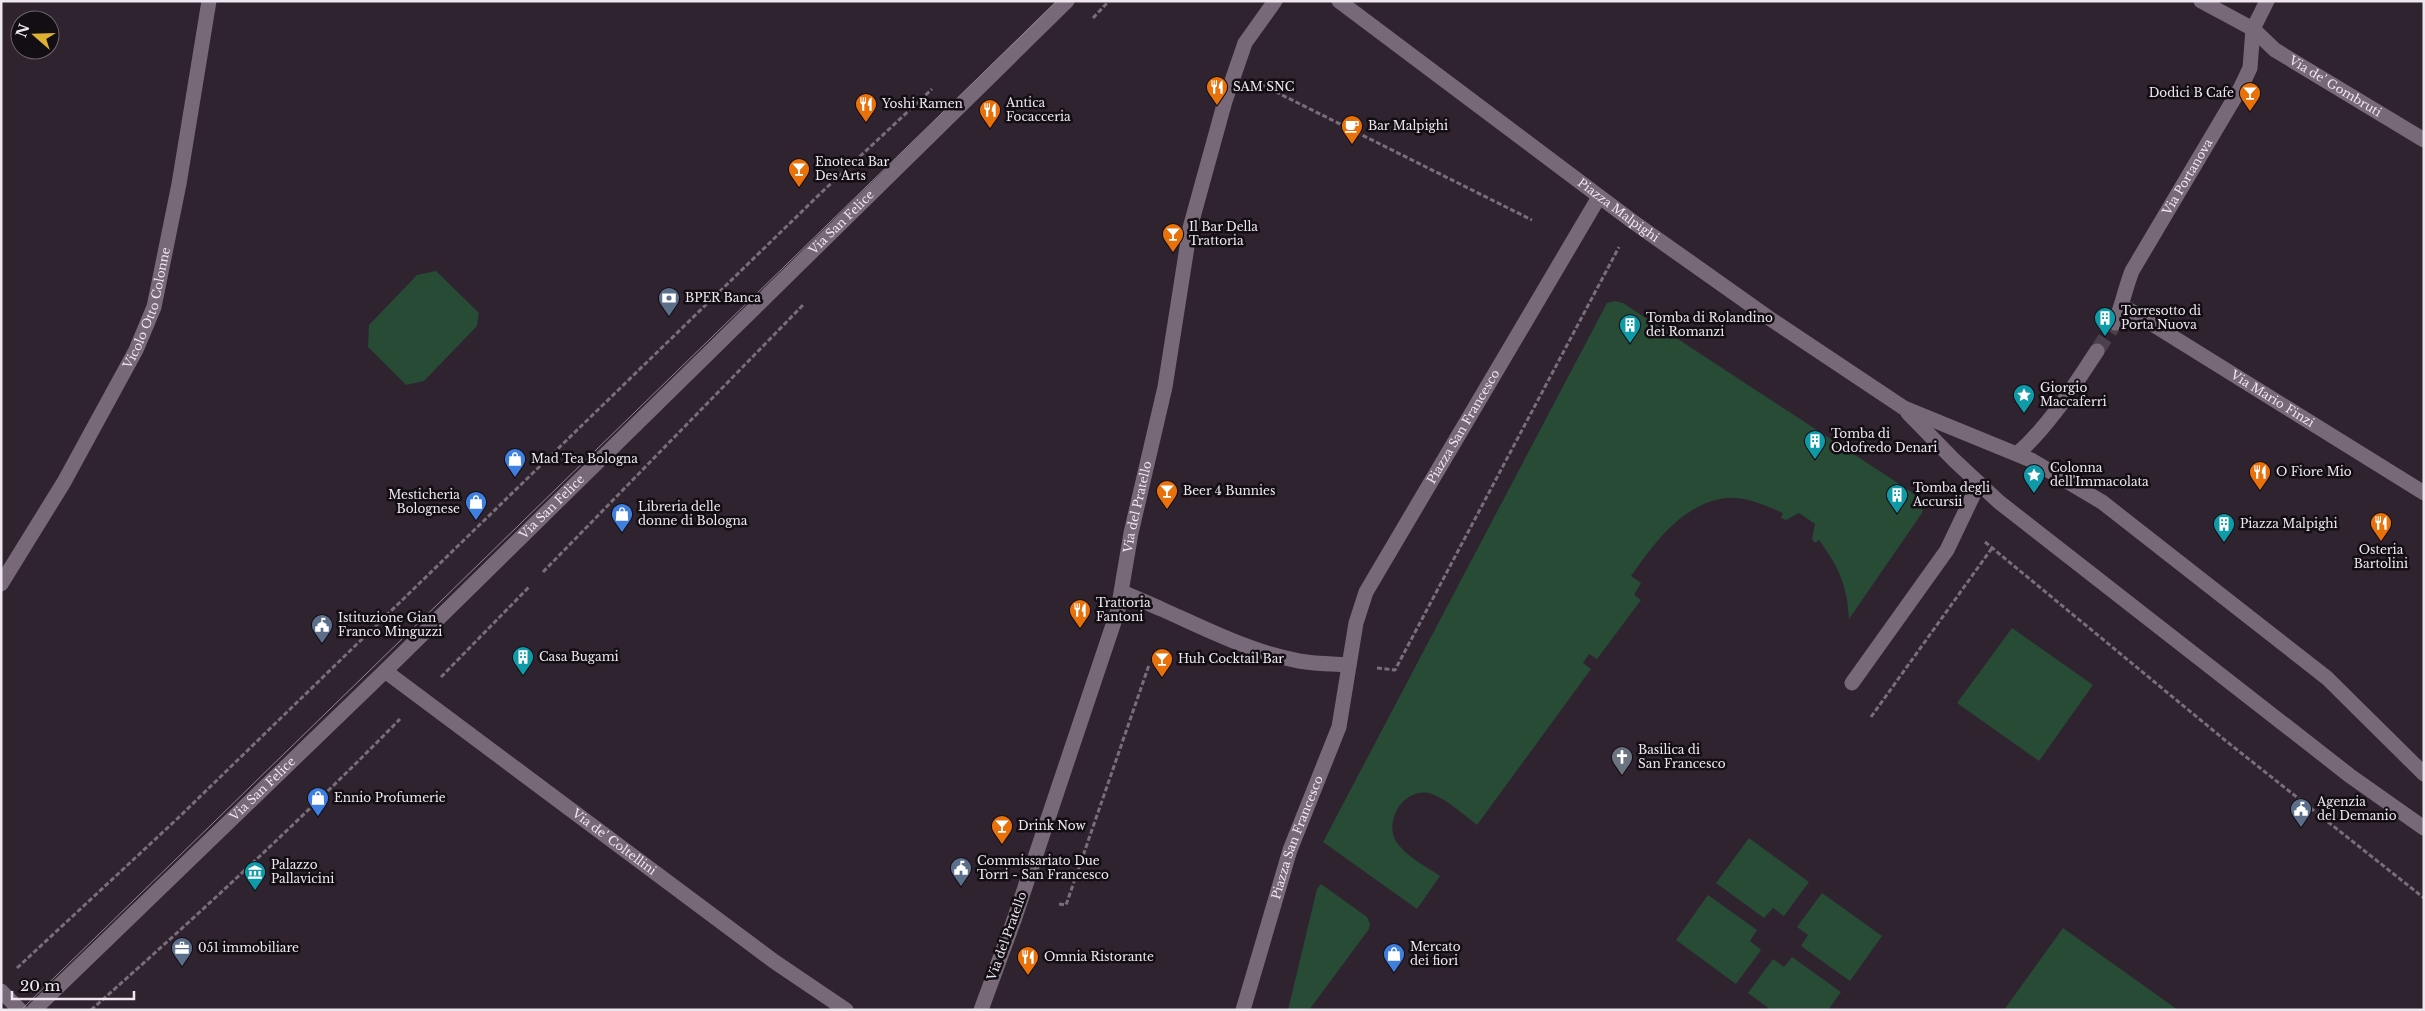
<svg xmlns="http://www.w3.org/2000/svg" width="2425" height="1011" font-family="'Libre Baskerville',serif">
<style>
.green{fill:#274b35}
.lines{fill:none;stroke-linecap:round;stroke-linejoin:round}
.minor-tunnel{stroke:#4c404d;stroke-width:15;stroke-dasharray:15 8;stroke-linecap:butt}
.path{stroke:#786e79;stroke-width:3;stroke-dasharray:5 2.5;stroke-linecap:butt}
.service{stroke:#776978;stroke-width:15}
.pedestrian{stroke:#776978;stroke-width:15}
.minor{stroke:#776978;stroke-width:15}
.tertiary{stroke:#776978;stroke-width:15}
.tram{stroke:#918792;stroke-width:1}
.labels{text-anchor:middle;stroke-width:5;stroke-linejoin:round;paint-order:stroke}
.poi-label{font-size:12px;fill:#efe7f0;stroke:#130e14;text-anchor:start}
.street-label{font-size:12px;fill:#efe7f0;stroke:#130e14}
</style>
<rect width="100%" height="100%" fill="#2f2330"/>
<g class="green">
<polygon points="436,271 479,313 477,326 424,381 406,385 368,347 369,325 417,275"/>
<path d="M 1615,301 L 1623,303 L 1919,497 L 1923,504 L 1922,513 L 1849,619 C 1847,584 1839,568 1819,540 L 1815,543 L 1812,539 L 1815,524 L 1799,513 L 1786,520 L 1781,518 L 1783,513 C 1764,505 1741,494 1720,499 C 1680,507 1653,545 1631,576 L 1641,583 L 1634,595 L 1641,600 L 1597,659 L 1589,654 L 1583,663 L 1591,669 L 1477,825 C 1464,815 1448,800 1432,794 C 1406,785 1382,820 1397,843 C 1407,857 1427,867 1440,876 L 1417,909 L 1323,842 L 1607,303 Z"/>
<polygon points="2012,628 2093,685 2039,761 1957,703"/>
<polygon points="1749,838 1809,882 1784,916 1773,908 1764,918 1716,883"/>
<polygon points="1321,884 1367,917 1370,924 1369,929 1309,1010 1288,1010 1317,889"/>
<polygon points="1822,893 1882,936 1850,981 1801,946 1808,935 1797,927"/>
<polygon points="1708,895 1757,930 1750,941 1761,950 1736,984 1676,940"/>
<polygon points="2063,928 2178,1010 2004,1010"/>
<polygon points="1792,957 1841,992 1828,1010 1771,1010 1748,993 1773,959 1784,967"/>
</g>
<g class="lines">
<polyline class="minor-tunnel" points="2097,351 2115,323"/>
<g class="path">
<polyline points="1093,18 1109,1"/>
<polyline points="1262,85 1532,220"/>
<polyline points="1985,542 2226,741 2424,898"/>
<polyline points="543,572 804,304"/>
<polyline points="1377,668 1395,670 1619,247"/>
<polyline points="441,677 529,587"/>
<polyline points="1871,717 1992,548"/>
<polyline points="1059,904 1066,905 1149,665"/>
<polyline points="17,968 177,819 824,190 932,89"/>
<path d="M 91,1010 C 197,916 301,820 400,719"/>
</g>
<g class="service">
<path id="s1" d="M 2267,1 L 2253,29 L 2275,50 L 2424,140"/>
<path id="s2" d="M 2123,306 L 2424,493"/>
<path id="s3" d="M 1,584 L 64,482 L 136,350 L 154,307 L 179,184 L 209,1"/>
<polyline points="1852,683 1947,550 1979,483"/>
<polyline points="1,991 20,1010"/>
</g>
<g class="pedestrian">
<polyline points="1122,592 1159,608"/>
<path id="s4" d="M 1014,920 L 1118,610 L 1131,533 L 1165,387 L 1190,228 L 1225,101 L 1245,43 L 1275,1"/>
</g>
<g class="minor">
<path id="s5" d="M 2115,323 C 2122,306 2125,289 2132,271 L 2241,87 L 2250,68 L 2253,29 L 2201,1"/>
<path d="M 2017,454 C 2050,425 2073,387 2097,351"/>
<path d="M 1159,608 C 1204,628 1250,652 1299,661 C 1316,664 1333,664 1349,665"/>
<path id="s6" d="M 385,671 L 775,962 L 846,1010"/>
<polyline points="981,1010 1014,920"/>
<path id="s7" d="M 1243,1010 L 1290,850 L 1339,727 L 1356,623 L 1366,592 L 1599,197"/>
</g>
<g class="tertiary">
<path id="s8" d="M 1339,1 L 1632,221 L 1772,320 L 1904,408 L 2031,460 L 2102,502 L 2327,678 L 2424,774"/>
<polyline points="1908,413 1954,460 1999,502 2349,775 2424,828"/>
<path id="s9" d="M 34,1010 L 385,671 L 1067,1"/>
</g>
<polyline class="tram" points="21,1010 1057,1"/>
</g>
<defs>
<g id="restaurant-pin" transform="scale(1.125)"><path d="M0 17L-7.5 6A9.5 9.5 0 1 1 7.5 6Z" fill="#e8710a" stroke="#130e14"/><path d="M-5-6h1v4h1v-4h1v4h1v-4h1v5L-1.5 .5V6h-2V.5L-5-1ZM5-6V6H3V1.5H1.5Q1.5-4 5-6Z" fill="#fff"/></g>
<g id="bar-pin" transform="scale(1.125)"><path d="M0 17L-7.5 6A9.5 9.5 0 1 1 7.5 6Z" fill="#e8710a" stroke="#130e14"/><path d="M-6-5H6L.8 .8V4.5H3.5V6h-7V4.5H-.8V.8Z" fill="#fff"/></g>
<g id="cafe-pin" transform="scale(1.125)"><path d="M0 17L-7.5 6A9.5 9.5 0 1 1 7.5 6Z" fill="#e8710a" stroke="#130e14"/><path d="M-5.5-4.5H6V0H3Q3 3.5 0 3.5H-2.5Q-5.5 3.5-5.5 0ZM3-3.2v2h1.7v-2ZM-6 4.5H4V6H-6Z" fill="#fff"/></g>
<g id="bank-pin" transform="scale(1.125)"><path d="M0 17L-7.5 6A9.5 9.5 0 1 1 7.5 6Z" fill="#5c6f8a" stroke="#130e14"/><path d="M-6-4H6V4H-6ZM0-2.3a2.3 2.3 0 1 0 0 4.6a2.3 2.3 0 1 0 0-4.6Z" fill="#fff"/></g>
<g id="building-pin" transform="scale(1.125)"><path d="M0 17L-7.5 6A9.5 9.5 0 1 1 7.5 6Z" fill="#0f9aa8" stroke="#130e14"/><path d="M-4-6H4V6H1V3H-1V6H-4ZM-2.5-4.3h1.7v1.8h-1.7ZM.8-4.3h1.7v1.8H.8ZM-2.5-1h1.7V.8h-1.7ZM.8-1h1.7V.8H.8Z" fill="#fff"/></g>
<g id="sight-pin" transform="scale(1.125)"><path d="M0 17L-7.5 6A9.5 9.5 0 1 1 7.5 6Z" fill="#0f9aa8" stroke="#130e14"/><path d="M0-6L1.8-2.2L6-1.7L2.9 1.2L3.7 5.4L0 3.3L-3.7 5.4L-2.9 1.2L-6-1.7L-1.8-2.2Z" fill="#fff"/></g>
<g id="shop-pin" transform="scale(1.125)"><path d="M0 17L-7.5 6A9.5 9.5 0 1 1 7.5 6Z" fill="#3f7fe0" stroke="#130e14"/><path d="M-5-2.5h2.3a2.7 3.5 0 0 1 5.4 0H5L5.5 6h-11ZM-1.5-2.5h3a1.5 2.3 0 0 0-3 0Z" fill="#fff"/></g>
<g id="civic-pin" transform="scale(1.125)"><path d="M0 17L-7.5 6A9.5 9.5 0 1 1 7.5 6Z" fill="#5c6f8a" stroke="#130e14"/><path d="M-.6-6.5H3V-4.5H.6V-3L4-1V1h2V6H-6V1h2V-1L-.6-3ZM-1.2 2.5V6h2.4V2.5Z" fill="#fff"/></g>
<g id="church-pin" transform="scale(1.125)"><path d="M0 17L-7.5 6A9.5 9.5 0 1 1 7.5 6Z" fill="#6b7280" stroke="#130e14"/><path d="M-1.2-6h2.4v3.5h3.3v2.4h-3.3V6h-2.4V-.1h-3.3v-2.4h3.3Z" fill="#fff"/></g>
<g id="museum-pin" transform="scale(1.125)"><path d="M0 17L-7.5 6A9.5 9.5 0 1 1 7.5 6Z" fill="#0f9aa8" stroke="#130e14"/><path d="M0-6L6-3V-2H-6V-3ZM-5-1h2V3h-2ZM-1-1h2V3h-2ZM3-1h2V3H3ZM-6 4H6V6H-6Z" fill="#fff"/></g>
<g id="office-pin" transform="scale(1.125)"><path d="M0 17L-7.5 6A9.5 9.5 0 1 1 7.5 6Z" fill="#5c6f8a" stroke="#130e14"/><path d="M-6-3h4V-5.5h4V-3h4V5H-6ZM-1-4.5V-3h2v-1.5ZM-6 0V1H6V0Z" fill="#fff"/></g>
</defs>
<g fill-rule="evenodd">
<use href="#restaurant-pin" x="1217" y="87"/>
<use href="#bar-pin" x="2250" y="93"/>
<use href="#restaurant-pin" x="866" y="104"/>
<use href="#restaurant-pin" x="990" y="110"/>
<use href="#cafe-pin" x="1352" y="126"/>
<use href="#bar-pin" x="799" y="169"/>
<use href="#bar-pin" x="1173" y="234"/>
<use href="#bank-pin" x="669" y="298"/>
<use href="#building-pin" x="2105" y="318"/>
<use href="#building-pin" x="1630" y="325"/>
<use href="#sight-pin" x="2024" y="395"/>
<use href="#building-pin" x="1815" y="441"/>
<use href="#shop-pin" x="515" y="459"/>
<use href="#restaurant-pin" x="2260" y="472"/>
<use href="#sight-pin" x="2034" y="475"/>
<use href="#bar-pin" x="1167" y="491"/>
<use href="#building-pin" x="1897" y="495"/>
<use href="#shop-pin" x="476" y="502"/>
<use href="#shop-pin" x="622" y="514"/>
<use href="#restaurant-pin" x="2381" y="523"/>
<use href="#building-pin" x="2224" y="524"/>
<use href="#restaurant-pin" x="1080" y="610"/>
<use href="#civic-pin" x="322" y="625"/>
<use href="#building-pin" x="523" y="657"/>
<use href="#bar-pin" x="1162" y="659"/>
<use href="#church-pin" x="1622" y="757"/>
<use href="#shop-pin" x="318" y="798"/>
<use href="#civic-pin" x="2301" y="809"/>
<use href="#bar-pin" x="1002" y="826"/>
<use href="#civic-pin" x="961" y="868"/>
<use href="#museum-pin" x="255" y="872"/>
<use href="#office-pin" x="182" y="948"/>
<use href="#shop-pin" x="1394" y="954"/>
<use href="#restaurant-pin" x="1028" y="957"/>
</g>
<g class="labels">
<g class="poi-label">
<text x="1233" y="91">SAM SNC</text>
<text x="2234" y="97" text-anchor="end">Dodici B Cafe</text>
<text x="1006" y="107">Antica<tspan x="1006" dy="14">Focacceria</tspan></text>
<text x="882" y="108">Yoshi Ramen</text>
<text x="1368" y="130">Bar Malpighi</text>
<text x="815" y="166">Enoteca Bar<tspan x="815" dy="14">Des Arts</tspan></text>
<text x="1189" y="231">Il Bar Della<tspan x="1189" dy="14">Trattoria</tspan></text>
<text x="685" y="302">BPER Banca</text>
<text x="2121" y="315">Torresotto di<tspan x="2121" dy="14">Porta Nuova</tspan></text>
<text x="1646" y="322">Tomba di Rolandino<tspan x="1646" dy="14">dei Romanzi</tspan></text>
<text x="2040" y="392">Giorgio<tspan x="2040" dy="14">Maccaferri</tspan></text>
<text x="1831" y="438">Tomba di<tspan x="1831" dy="14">Odofredo Denari</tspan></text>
<text x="531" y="463">Mad Tea Bologna</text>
<text x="2050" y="472">Colonna<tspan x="2050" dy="14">dell'Immacolata</tspan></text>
<text x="2276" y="476">O Fiore Mio</text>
<text x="1913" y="492">Tomba degli<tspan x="1913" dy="14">Accursii</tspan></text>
<text x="1183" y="495">Beer 4 Bunnies</text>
<text x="460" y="499" text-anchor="end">Mesticheria<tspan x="460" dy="14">Bolognese</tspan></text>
<text x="638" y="511">Libreria delle<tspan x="638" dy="14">donne di Bologna</tspan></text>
<text x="2240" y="528">Piazza Malpighi</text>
<text x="2381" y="554" text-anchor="middle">Osteria<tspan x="2381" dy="14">Bartolini</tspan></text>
<text x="1096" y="607">Trattoria<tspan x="1096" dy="14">Fantoni</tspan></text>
<text x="338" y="622">Istituzione Gian<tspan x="338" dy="14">Franco Minguzzi</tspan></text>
<text x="539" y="661">Casa Bugami</text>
<text x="1178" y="663">Huh Cocktail Bar</text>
<text x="1638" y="754">Basilica di<tspan x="1638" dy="14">San Francesco</tspan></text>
<text x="334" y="802">Ennio Profumerie</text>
<text x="2317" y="806">Agenzia<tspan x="2317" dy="14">del Demanio</tspan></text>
<text x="1018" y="830">Drink Now</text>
<text x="977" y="865">Commissariato Due<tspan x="977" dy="14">Torri - San Francesco</tspan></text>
<text x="271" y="869">Palazzo<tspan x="271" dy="14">Pallavicini</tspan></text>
<text x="1410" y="951">Mercato<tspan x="1410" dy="14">dei fiori</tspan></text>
<text x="198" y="952">051 immobiliare</text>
<text x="1044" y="961">Omnia Ristorante</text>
</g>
<g class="street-label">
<text dy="4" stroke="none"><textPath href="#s1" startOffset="132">Via de' Gombruti</textPath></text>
<text dy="4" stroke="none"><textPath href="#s5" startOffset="164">Via Portanova</textPath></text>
<text dy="4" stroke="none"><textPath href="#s8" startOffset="349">Piazza Malpighi</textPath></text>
<text dy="4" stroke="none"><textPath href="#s9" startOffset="1128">Via San Felice</textPath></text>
<text dy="4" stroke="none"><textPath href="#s3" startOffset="314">Vicolo Otto Colonne</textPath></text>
<text dy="4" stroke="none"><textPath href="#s2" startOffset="176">Via Mario Finzi</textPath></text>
<text dy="4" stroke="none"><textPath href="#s7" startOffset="629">Piazza San Francesco</textPath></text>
<text dy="4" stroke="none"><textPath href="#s4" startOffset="432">Via del Pratello</textPath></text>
<text dy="4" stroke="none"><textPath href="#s9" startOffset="722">Via San Felice</textPath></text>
<text dy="4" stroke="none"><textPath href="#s9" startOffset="318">Via San Felice</textPath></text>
<text dy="4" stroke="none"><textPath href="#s7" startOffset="181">Piazza San Francesco</textPath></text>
<text dy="4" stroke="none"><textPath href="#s6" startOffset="286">Via de' Coltellini</textPath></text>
<text transform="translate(1007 936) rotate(-70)" y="4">Via del Pratello</text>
</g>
</g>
<rect width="2425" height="1011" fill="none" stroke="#efe7f0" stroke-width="5"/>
<g transform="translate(35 35) rotate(290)"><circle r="24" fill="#130e14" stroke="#6b656c"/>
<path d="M0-4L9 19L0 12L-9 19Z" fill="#ddb233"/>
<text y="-8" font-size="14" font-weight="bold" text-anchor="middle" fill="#efe7f0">N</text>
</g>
<path d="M12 991v8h122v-8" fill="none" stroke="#efe7f0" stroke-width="2.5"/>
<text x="20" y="991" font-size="15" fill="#efe7f0" stroke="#130e14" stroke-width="4" paint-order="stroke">20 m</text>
</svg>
